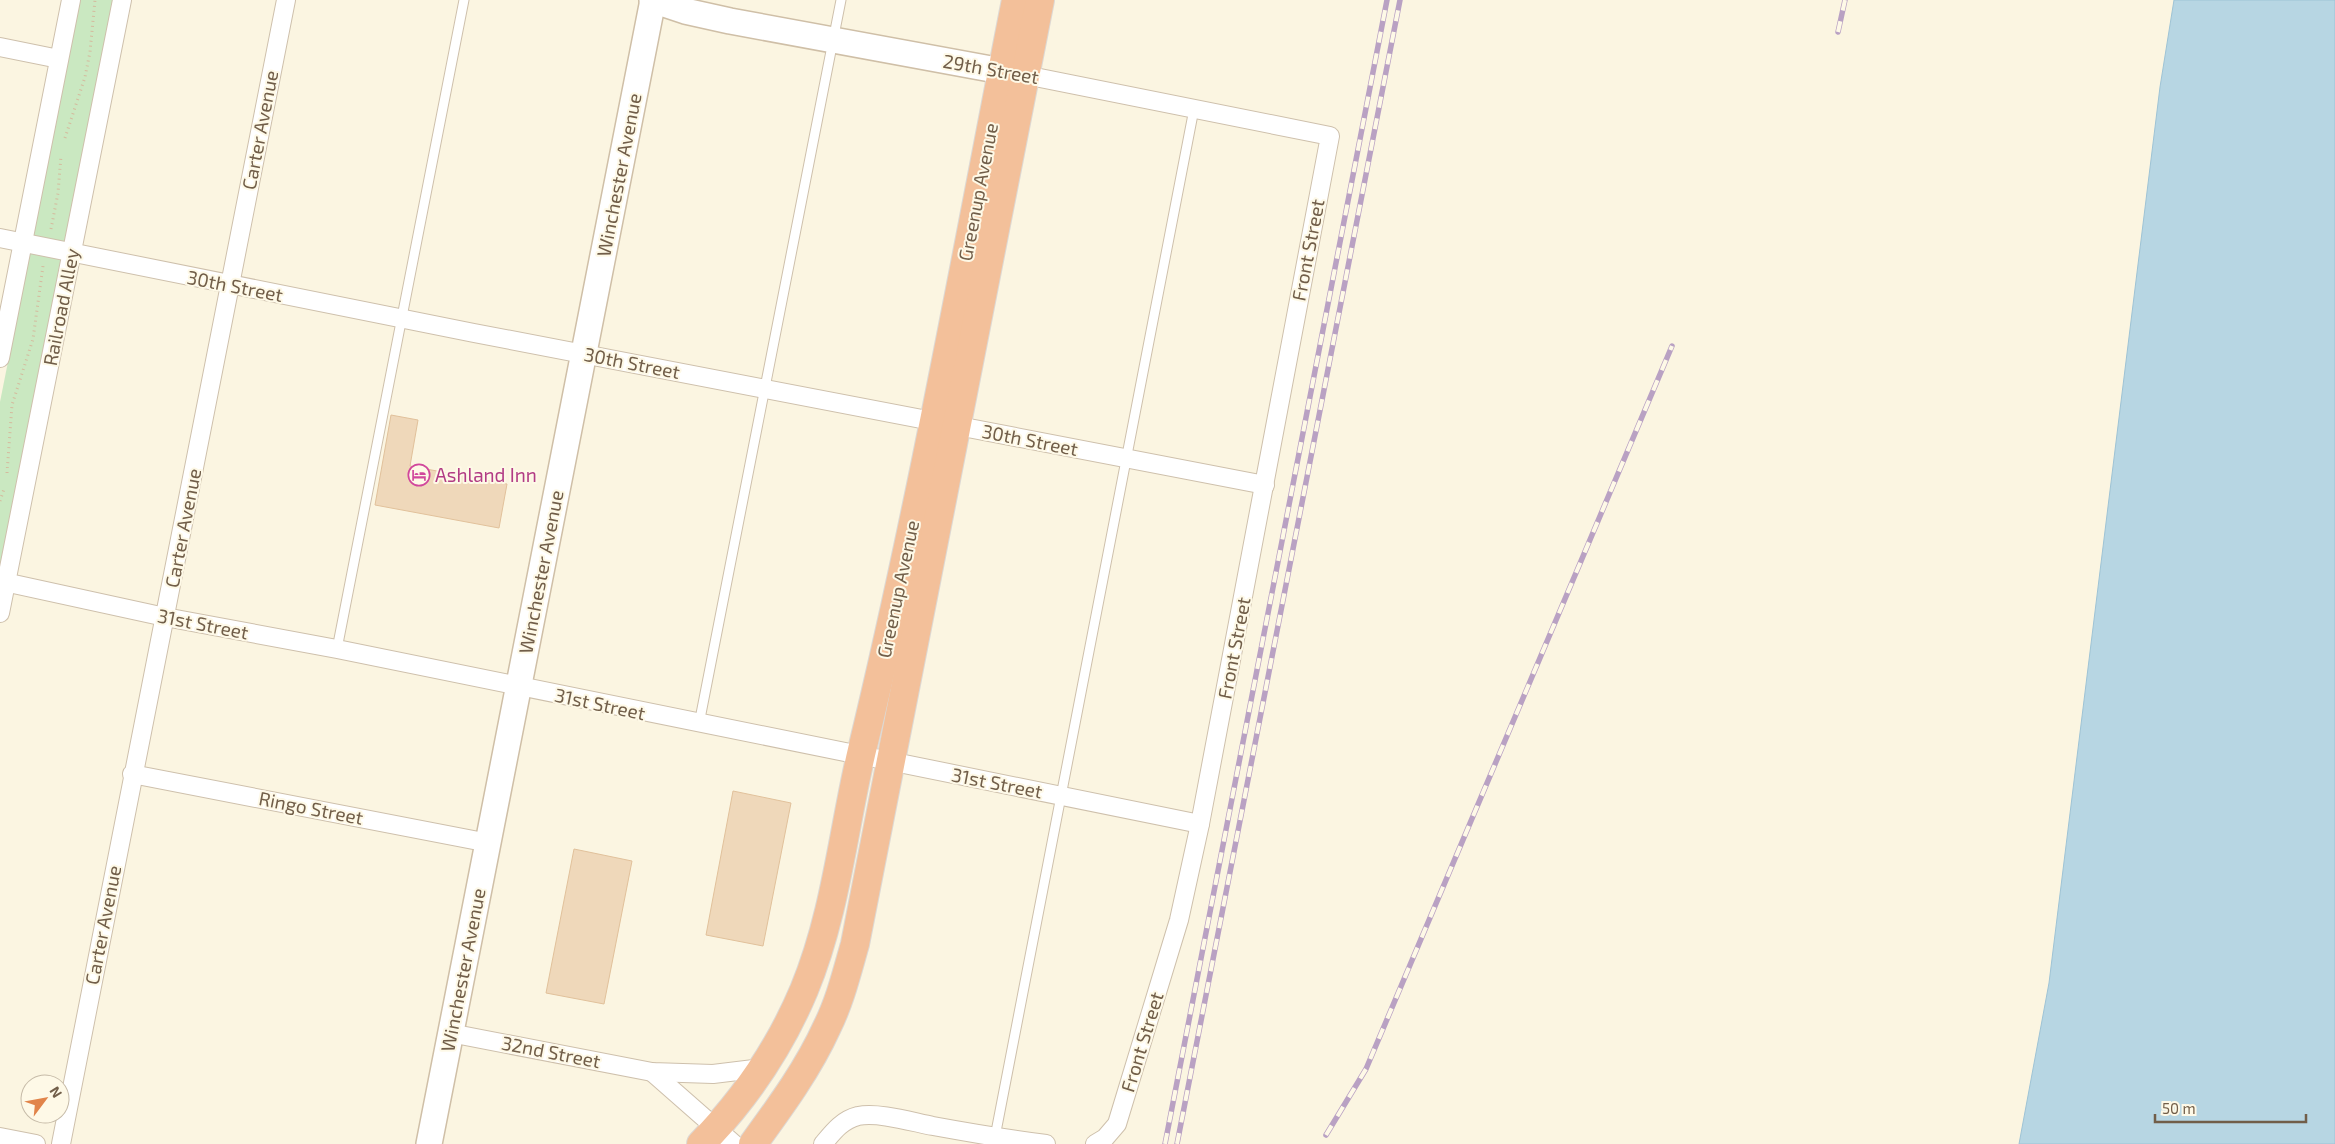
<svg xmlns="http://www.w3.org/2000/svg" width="2335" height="1144" font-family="'Exo 2',sans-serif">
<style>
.green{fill:#cae8c1}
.water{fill:#b7d6e3;stroke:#9ec3d5}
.building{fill:#efd8ba;stroke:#e1c19b}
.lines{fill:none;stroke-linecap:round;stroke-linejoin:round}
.lane-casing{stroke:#cec0ac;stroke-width:11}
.street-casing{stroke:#cec0ac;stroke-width:20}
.secondary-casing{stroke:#cfbfa7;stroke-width:28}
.highway-casing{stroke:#ddd8d3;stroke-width:30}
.path{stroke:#d4bb9e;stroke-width:3;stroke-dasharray:1 4;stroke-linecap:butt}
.lane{stroke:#fff;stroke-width:9}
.street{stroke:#fff;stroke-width:18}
.secondary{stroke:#fff;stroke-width:25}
.highway{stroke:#f3c09a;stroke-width:28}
.rail-casing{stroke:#b9a1c3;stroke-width:5.5}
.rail{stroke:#fef9e7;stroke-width:4;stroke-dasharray:11;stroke-linecap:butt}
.labels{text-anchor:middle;stroke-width:4;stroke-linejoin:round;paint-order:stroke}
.street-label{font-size:19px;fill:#715e49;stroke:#fef9e7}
.hotel-label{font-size:19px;fill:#b23c85;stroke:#fef9e7;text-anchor:start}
</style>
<rect width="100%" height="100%" fill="#fbf5e1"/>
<polygon class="green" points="80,0 113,0 0,568 0,402"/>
<polygon class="water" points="2174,0 2335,0 2335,1144 2019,1144 2049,983 2160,87"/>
<g class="building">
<polygon points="391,415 418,420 410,466 507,484 499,528 375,505"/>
<polygon points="733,791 791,803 763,946 706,935"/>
<polygon points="574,849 632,861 604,1004 546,993"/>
</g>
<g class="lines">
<g class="lane-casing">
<g id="lane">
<polyline points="337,649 464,0"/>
<polyline points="699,724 841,0"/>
<polyline points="995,1137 1194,109"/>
</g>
</g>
<g class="street-casing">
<g id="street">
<polyline points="0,47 59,59"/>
<polyline points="1025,75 1330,136 1200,824 1179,920 1117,1124 1105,1138 1095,1144"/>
<polyline points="0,238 474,333 1265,485"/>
<polyline points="0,358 71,0"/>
<polyline points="0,581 165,617 337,649 1200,824"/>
<polyline points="0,613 122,0"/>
<polyline points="132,774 489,843"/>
<polyline points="450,1033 652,1072 713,1074 762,1068"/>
<polyline points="652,1072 734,1144"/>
<polyline points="0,1137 36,1144"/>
<polyline points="61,1144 286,0"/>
<path d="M 823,1144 C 833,1132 842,1120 858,1116 C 879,1112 912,1122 933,1126 C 971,1133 1008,1139 1046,1144"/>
</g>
</g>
<g class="secondary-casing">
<g id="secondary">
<polyline points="652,0 685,11 730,21 1023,75"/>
<polyline points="429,1144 653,0"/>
</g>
</g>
<g class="highway-casing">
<g id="highway">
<path d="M 701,1144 C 744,1100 780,1047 804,990 C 836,913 843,830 862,750 C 922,502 967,250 1016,0"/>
<path d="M 753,1144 C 780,1107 808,1069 827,1027 C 840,1001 847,972 855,944 L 1040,0"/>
</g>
</g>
<g class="path">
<polyline points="65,138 85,77 90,52 95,0"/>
<polyline points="51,229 58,193 61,156"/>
<polyline points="7,473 12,405 33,339 43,266"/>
<polyline points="0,501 4,489"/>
</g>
<use href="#lane" class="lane"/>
<use href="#street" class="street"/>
<use href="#secondary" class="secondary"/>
<use href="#highway" class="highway"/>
<g class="rail-casing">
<g id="rail">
<polyline points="1838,32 1845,0"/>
<polyline points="1326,1135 1366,1069 1672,346"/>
<polyline points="1165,1144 1387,0"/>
<polyline points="1177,1144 1400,0"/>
</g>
</g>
<use href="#rail" class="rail"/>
</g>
<defs>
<g id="hotel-ring" transform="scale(1.125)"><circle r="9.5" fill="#fef9e7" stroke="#d1479c" stroke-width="1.5"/><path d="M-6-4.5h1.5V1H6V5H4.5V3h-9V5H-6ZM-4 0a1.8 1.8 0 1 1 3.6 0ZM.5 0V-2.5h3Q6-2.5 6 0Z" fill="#d1479c"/></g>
</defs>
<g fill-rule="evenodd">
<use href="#hotel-ring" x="419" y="475"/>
</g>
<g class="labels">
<g class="street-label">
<text transform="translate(991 69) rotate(10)" y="7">29th Street</text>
<text transform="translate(260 130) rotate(-79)" y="7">Carter Avenue</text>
<text transform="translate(619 175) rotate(-79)" y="7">Winchester Avenue</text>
<text transform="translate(978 192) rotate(-79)" y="7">Greenup Avenue</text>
<text transform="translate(1308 250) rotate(-79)" y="7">Front Street</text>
<text transform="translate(235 286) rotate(11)" y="7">30th Street</text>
<text transform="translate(61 307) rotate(-79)" y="7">Railroad Alley</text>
<text transform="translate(632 363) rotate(11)" y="7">30th Street</text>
<text transform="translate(1030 440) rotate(11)" y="7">30th Street</text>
<text transform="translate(183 528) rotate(-79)" y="7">Carter Avenue</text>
<text transform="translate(541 572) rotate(-79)" y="7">Winchester Avenue</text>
<text transform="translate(898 589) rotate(-78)" y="7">Greenup Avenue</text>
<text transform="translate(203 624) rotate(11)" y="7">31st Street</text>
<text transform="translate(1234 648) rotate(-79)" y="7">Front Street</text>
<text transform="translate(600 704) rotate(12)" y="7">31st Street</text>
<text transform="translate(997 783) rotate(11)" y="7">31st Street</text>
<text transform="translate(311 808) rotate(11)" y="7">Ringo Street</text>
<text transform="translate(103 925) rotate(-79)" y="7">Carter Avenue</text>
<text transform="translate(463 970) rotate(-79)" y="7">Winchester Avenue</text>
<text transform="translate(1142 1042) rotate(-73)" y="7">Front Street</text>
<text transform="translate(551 1052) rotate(11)" y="7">32nd Street</text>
</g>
<g class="hotel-label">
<text x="435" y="482">Ashland Inn</text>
</g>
</g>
<g transform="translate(45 1099) rotate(58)"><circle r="24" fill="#fef9e7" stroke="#c6bba8"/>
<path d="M0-4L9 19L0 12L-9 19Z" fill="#e1844a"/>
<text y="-8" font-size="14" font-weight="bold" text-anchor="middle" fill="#715e49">N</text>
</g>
<path d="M2155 1114v8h151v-8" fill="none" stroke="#715e49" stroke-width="2.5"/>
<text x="2162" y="1114" font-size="15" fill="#715e49" stroke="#fef9e7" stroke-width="4" paint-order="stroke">50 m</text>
</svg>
